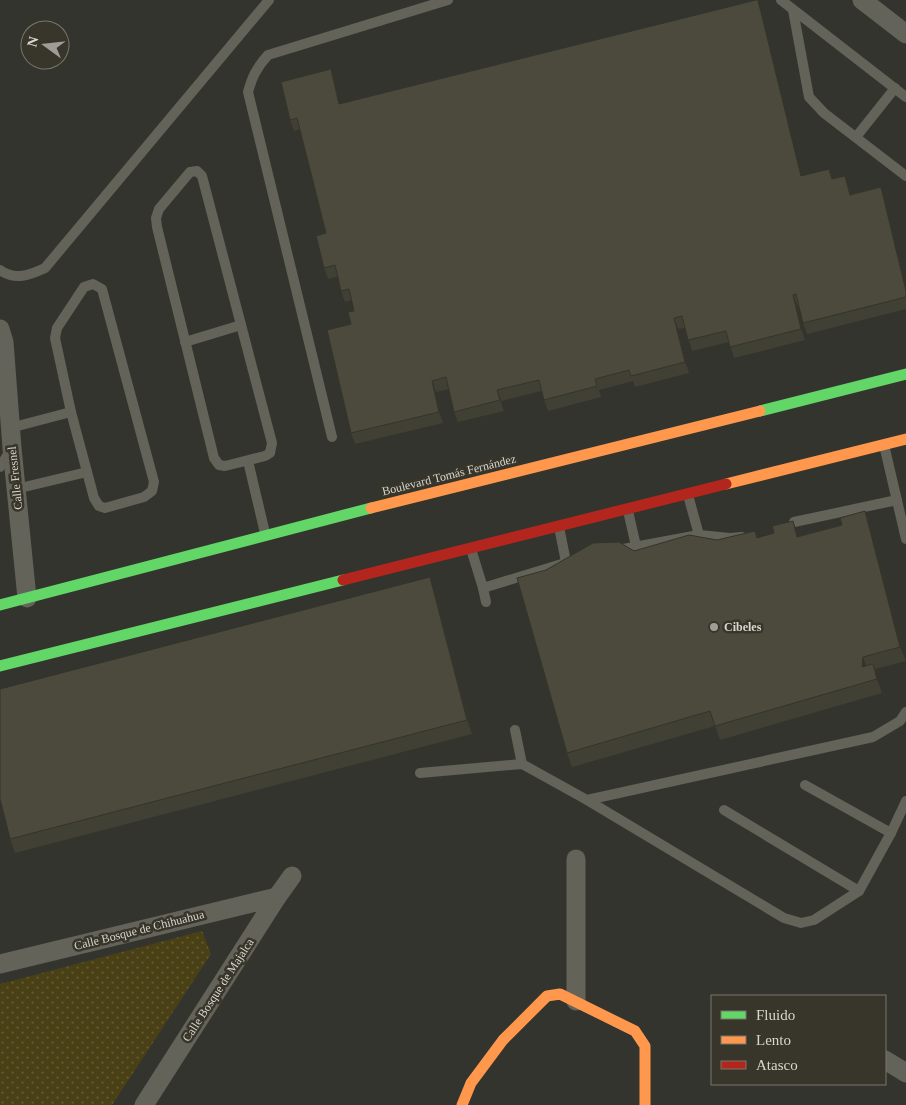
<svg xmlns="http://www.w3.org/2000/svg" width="906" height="1105" font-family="'Times New Roman',serif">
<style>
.park{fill:url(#park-dots)}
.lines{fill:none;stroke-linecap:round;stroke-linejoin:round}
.lane{stroke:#64635a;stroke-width:10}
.street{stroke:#64635a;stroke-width:19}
.fast{stroke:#63d668;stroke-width:11}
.slow{stroke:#ff974d;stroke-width:11}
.jam{stroke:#b3261e;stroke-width:11}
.wall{fill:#414034}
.shaded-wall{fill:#35342b}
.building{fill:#4c4a3d;stroke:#35342b}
.poi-dot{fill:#9e9d97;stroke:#38362a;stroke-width:2}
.labels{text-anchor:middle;stroke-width:5;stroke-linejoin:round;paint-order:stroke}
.street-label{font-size:12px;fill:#d7d6cf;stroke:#38362a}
.poi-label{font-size:12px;font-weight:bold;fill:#d7d6cf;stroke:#38362a;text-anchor:start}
</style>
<defs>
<pattern id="park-dots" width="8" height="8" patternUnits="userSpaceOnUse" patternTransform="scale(1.25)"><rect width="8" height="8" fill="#494115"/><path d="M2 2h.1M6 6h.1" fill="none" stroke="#625c36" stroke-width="1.8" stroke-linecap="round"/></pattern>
</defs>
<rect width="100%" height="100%" fill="#34342e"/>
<polygon class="park" points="202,931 211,954 112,1105 0,1105 0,984"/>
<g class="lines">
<g class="lane">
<polyline points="781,0 906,97"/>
<polyline points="793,10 809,97 824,113 906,176"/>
<polyline points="856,137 895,88"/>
<polygon points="197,171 202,176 272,443 270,453 265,456 225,466 219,465 214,458 157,227 156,218 159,209 190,172"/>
<path d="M 0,270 C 15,281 30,275 45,268 L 269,0"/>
<polygon points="93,284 102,289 154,482 152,491 144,497 105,508 99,506 94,498 71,412 55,338 57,328 84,287"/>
<polyline points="185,342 241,325"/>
<polyline points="10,428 71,412"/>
<path d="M 332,437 L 248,92 C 252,77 257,67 268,55 L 448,0"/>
<polyline points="884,445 906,539"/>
<polyline points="248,461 265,533"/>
<polyline points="0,467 10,451"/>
<polyline points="16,489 87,472"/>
<polyline points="688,495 699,535"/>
<polyline points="628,511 636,546"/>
<polyline points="794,522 897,500"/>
<polyline points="559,527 566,562"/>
<polyline points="471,549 483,588 565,563"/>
<polyline points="618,550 699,535 730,538 742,537"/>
<polyline points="483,588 486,602"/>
<polyline points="515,730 522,764"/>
<polyline points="420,773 522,764 587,800 873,737 900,721 906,712"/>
<polyline points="805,785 891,833"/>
<polyline points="587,800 784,918 801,923 814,920 859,891 891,833 906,801"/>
<polyline points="724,810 859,891"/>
</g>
<g class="street">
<polyline points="862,0 906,34"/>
<polyline points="0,329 4,342 12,448 27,598"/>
<polyline points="576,859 576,1001"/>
<polyline points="0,964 277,897"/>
<polyline points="885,1060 906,1073"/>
<polyline points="144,1105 277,897 292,876"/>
</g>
<g class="fast">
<polyline points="760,411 906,374"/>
<polyline points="0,605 371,508"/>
<polyline points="0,666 343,580"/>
</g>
<g class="slow">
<polyline points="726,484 906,439"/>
<polyline points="371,508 760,411"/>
<polyline points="462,1105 471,1083 503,1040 547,996 560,994 635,1031 645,1046 645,1105"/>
</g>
<polyline class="jam" points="343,580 726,484"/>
</g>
<g class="wall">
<polygon points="762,10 802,176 833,179 849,187 851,194 881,187 885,198 906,285 906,309 807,334 803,323 799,305 797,305 805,340 734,358 729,342 692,351 685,328 678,329 689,373 635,387 633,381 599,390 601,397 548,411 541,391 501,401 504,411 458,422 454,412 449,389 436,392 443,423 355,444 351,433 351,324 354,311 352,300 345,302 341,291 338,276 328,279 324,268 326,233 300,129 294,131 290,120 331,69 335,80 340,104"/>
<polygon points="865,511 871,525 906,661 875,669 882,693 720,740 715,726 572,767 567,753 634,551 717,540 755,531 757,538 798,536 842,525"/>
<polygon points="435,591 472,734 15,853 10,839"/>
</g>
<g class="shaded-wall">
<polygon points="758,0 762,10 805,187 801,176"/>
<polygon points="331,69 335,80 343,115 339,104"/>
<polygon points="845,176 849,187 854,206 850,195"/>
<polygon points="881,187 885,198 906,285 906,291"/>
<polygon points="793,295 797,305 805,340 801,329"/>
<polygon points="674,318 678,329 689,373 685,362"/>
<polygon points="432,381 436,392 443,423 439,412"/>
<polygon points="497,390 501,401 504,411 500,400"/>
<polygon points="865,511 871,525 906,661 900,647"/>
<polygon points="793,521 798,535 802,551 797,537"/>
<polygon points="430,577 435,591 472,734 467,720"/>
<polygon points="863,657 868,671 862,667"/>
<polygon points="873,664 878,678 882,693 877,679"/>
</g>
<g class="building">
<polygon points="756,0 758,0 801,176 829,169 832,179 845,176 850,195 881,187 906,291 906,297 803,323 796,294 793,295 801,329 730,347 726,331 688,340 682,316 674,318 685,362 631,376 629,370 595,379 597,386 544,400 539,380 497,390 500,400 454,412 446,377 432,381 439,412 351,433 327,330 351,324 348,312 354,311 349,289 341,291 335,265 324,268 316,236 326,233 297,118 290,120 281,82 331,69 339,104"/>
<polygon points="865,511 900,647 863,657 862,667 873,664 877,679 715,726 710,711 567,753 517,578 546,570 593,543 619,542 634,551 689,535 717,540 755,531 757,538 774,533 772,526 793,521 797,537 842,525 840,518"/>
<polygon points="430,577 467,720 10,839 0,799 0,689"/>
</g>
<circle class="poi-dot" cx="714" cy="627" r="5"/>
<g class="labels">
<g class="street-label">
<text transform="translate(449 475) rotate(-14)" y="4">Boulevard Tomás Fernández</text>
<text transform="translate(15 478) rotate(-96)" y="4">Calle Fresnel</text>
<text transform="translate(139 930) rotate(-14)" y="4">Calle Bosque de Chihuahua</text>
<text transform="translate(218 990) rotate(-57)" y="4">Calle Bosque de Majalca</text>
</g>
<g class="poi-label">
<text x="724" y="631">Cibeles</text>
</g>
</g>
<rect x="711" y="995" width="175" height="90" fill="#38362a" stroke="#78766c"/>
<rect x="721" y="1011" width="25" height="8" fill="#63d668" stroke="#78766c"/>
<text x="756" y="1020" font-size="15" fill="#d7d6cf">Fluido</text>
<rect x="721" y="1036" width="25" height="8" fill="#ff974d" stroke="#78766c"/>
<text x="756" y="1045" font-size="15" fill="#d7d6cf">Lento</text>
<rect x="721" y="1061" width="25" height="8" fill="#b3261e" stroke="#78766c"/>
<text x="756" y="1070" font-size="15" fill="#d7d6cf">Atasco</text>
<g transform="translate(45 45) rotate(285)"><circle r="24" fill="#38362a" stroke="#78766c"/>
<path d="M0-4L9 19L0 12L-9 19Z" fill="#9e9d97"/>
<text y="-8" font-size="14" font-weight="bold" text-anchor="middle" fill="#d7d6cf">N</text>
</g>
</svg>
